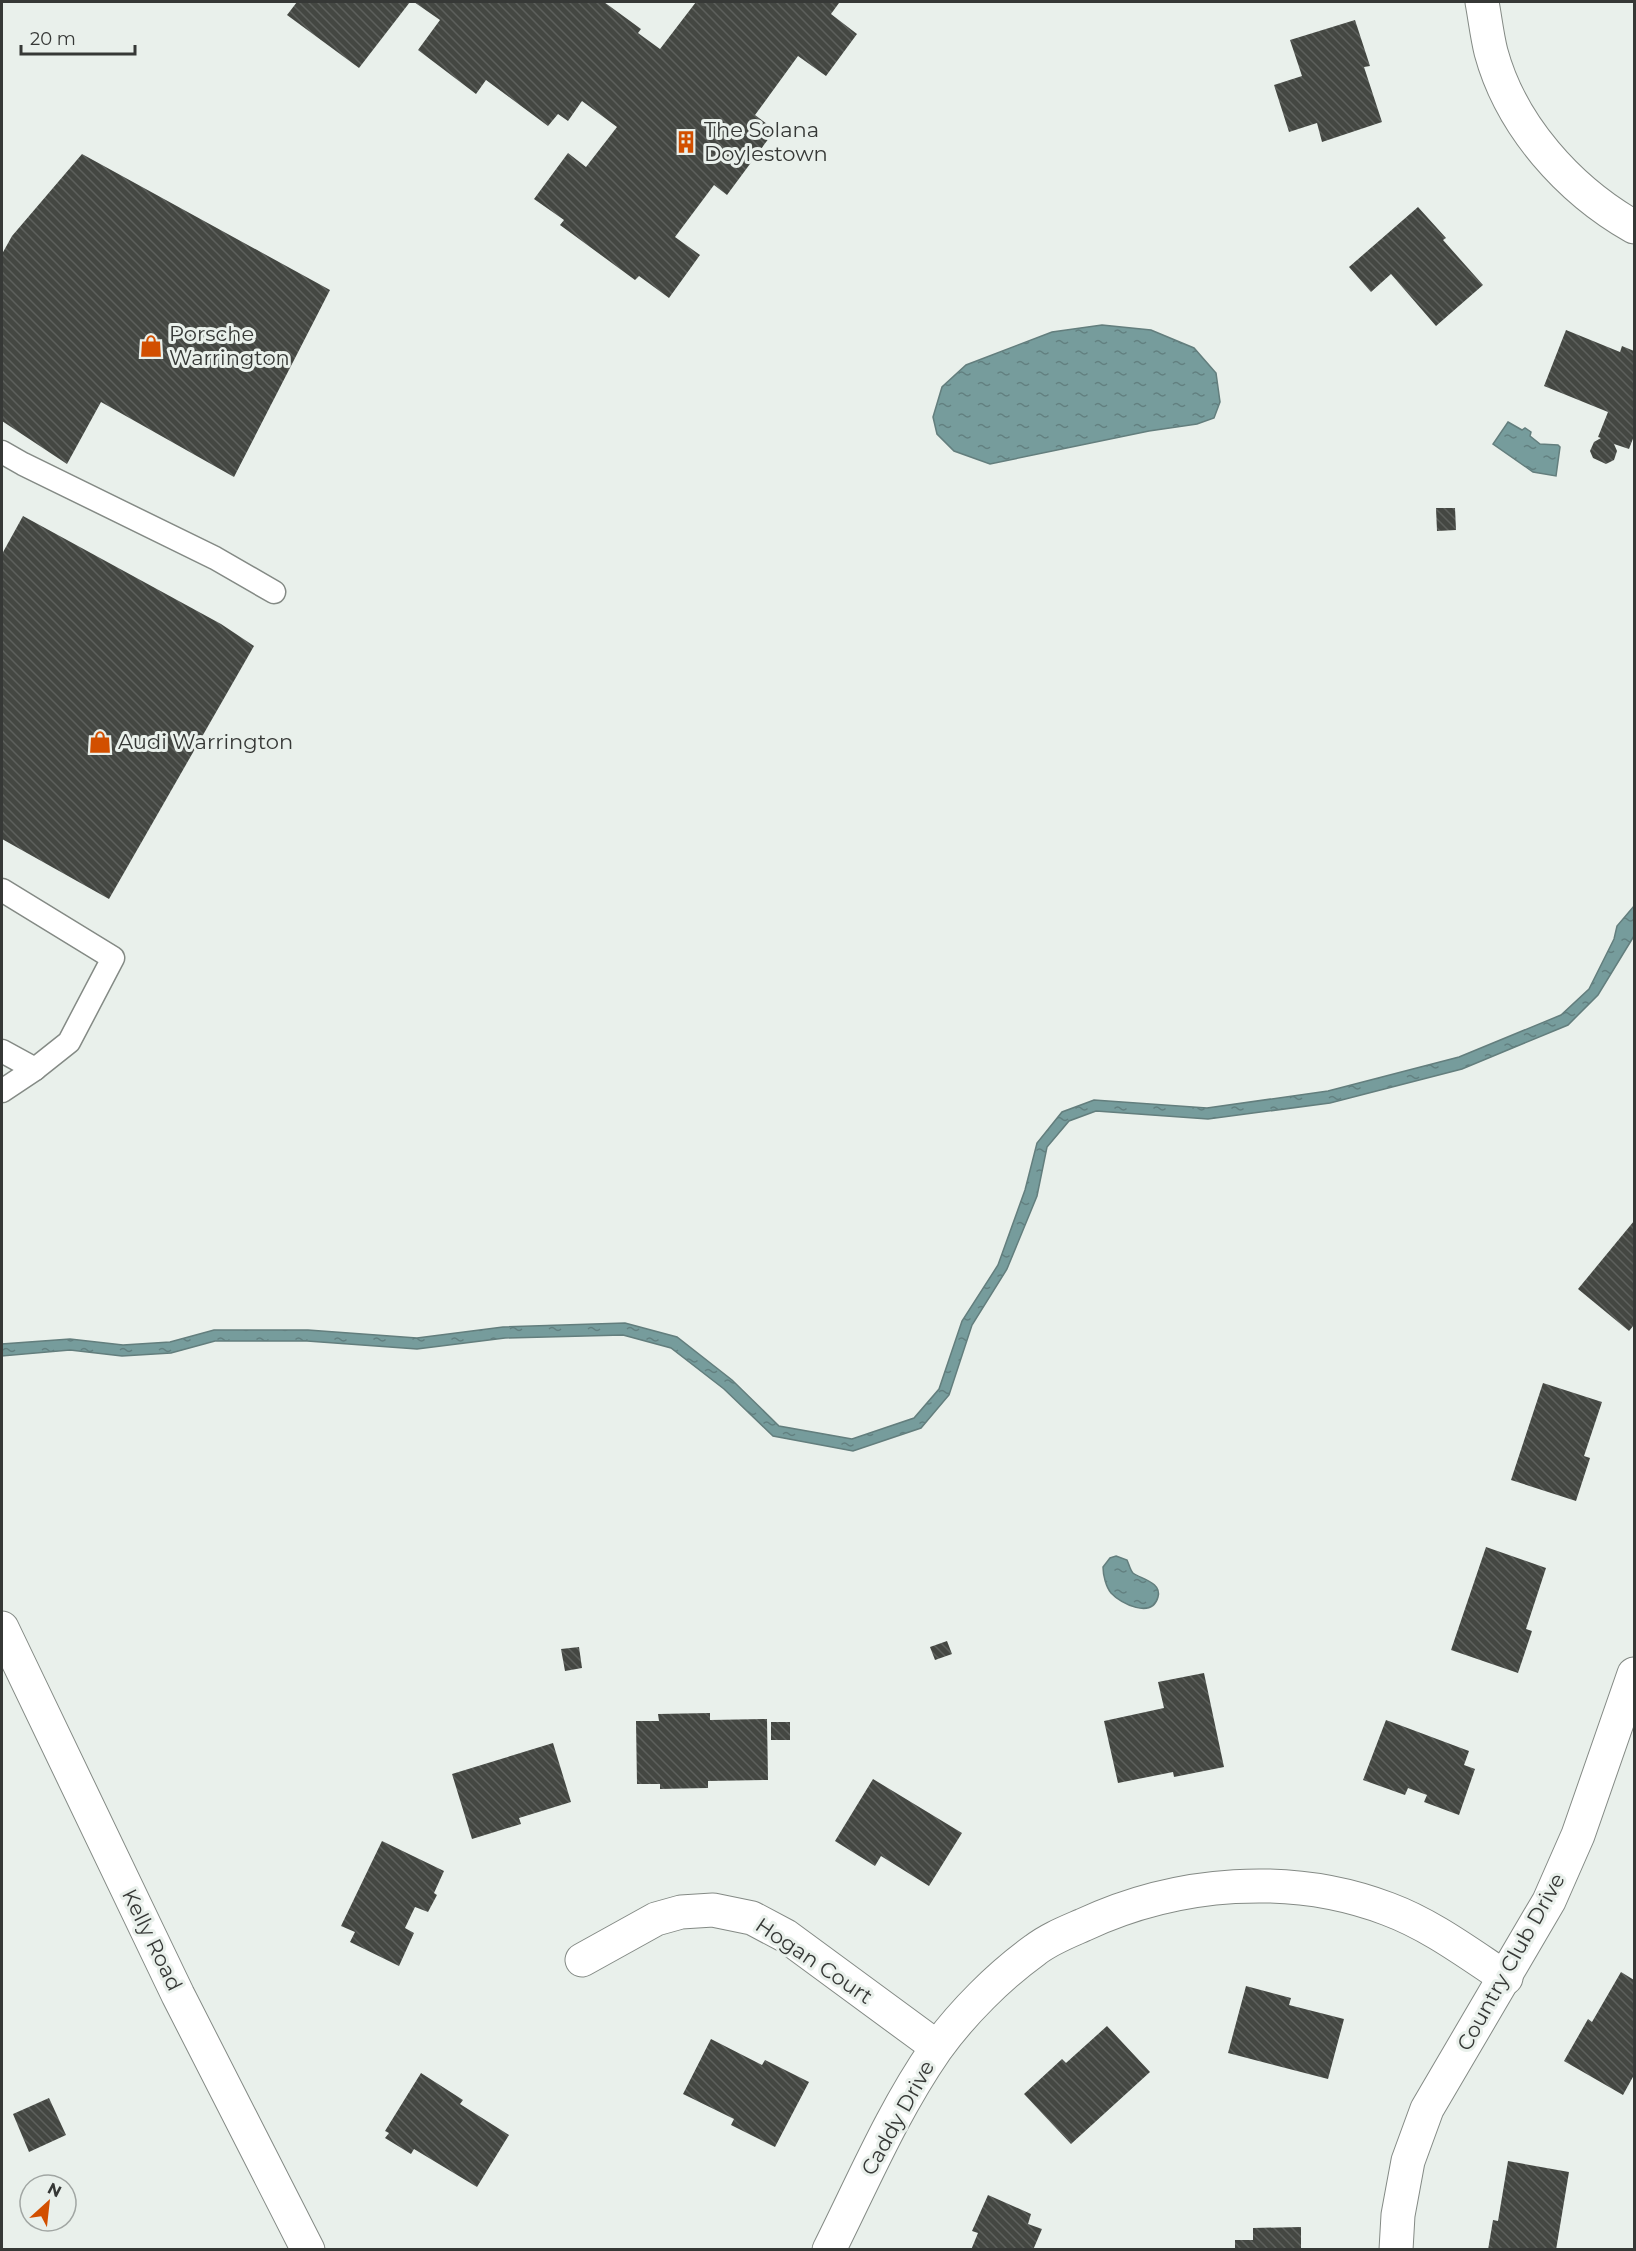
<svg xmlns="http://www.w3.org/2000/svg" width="1636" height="2251" font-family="Montserrat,sans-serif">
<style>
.water{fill:url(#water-ripples);stroke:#637e7d;stroke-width:1.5}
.building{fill:url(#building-back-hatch)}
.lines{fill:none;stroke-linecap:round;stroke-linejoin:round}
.service-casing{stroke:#848a85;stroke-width:25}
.minor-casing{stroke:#848a85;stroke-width:35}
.service{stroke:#fff;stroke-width:22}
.minor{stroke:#fff;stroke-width:33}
.labels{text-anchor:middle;stroke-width:6;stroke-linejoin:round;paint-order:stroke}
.poi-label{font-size:21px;fill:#363836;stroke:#e9f0eb;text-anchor:start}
.street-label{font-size:21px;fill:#363836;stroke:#e9f0eb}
</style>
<defs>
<pattern id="water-ripples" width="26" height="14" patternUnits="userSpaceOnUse" patternTransform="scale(1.5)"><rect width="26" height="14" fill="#769c9c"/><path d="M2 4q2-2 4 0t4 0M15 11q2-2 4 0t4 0" fill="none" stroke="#628080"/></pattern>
<pattern id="building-back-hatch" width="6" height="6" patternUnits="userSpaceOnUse" patternTransform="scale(1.5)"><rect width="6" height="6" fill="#444742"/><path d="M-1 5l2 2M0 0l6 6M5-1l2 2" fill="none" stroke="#5d605c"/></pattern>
</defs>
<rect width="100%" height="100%" fill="#e9f0eb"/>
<g class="water">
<polygon points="1102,325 1151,330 1194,348 1216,373 1220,402 1214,418 1197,424 1149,431 990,464 954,451 937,434 933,417 942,387 966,365 1052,332"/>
<polygon points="1508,422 1522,430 1525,428 1531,432 1530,436 1540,444 1558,445 1560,447 1556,476 1533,472 1493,444"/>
<polygon points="1634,906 1634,936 1598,995 1568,1025 1462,1069 1330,1103 1208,1119 1096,1111 1069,1121 1047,1147 1037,1196 1007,1269 972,1325 949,1395 921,1428 853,1451 773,1436 724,1389 671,1348 623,1335 505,1338 417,1349 307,1341 215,1341 171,1353 122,1356 70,1350 2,1356 2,1344 70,1339 123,1345 170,1342 214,1330 308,1330 417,1338 503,1327 625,1323 677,1337 732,1380 779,1426 852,1439 914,1418 939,1389 962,1321 998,1265 1025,1190 1037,1143 1062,1112 1094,1100 1207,1108 1328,1091 1459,1057 1561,1015 1589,989 1614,939 1617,926"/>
<path d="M 1116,1556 L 1127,1560 C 1129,1564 1130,1570 1133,1573 C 1141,1579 1162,1582 1158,1597 C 1152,1619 1121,1604 1111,1593 C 1106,1587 1103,1575 1103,1567 L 1110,1558 Z"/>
</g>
<g class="building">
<polygon points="297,2 410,2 359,68 287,15"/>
<polygon points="414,2 604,2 641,29 638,33 660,49 696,2 837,2 839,3 831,14 857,34 826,76 798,56 755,115 775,130 727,195 714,185 675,237 700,255 669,298 639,276 635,280 560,225 564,220 534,199 568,153 586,167 617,127 582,101 568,121 558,114 548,126 486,80 476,94 418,50 440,20"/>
<polygon points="1355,20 1370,66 1364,67 1382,122 1322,142 1317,123 1289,132 1274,85 1302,76 1290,40"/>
<polygon points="82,154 330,290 234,477 101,402 67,464 2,421 2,254 12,236"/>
<polygon points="1418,207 1446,238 1443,240 1483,285 1436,326 1391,274 1371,292 1349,267"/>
<polygon points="1566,330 1620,352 1622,346 1634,351 1634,436 1629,449 1614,444 1617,451 1614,460 1606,464 1593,458 1590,451 1594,442 1601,438 1598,437 1608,412 1544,386"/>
<polygon points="1436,508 1455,508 1456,530 1437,531"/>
<polygon points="23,516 221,624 254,646 109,899 2,839 2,554"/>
<polygon points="1634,1221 1634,1325 1629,1331 1578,1289"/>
<polygon points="1543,1383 1602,1402 1584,1456 1590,1458 1576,1501 1511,1480"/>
<polygon points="1486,1547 1546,1568 1526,1629 1532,1631 1518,1673 1451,1650"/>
<polygon points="947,1641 952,1654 935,1660 930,1647"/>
<polygon points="579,1647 582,1668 565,1671 561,1649"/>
<polygon points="1204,1673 1224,1767 1174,1777 1173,1772 1118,1783 1104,1721 1164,1708 1158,1682"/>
<polygon points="710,1713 710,1720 767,1719 768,1780 708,1781 708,1788 660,1789 660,1784 637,1784 636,1721 659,1721 658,1714"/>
<polygon points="1386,1720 1469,1751 1464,1765 1475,1769 1459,1815 1424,1802 1427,1795 1408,1788 1405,1795 1363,1780"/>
<rect x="771" y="1722" width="19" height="18"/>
<polygon points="553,1743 571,1802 519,1818 521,1824 472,1839 452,1774"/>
<polygon points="873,1779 962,1833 929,1886 881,1856 875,1866 835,1841"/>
<polygon points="382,1841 444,1871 434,1893 437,1895 428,1912 415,1907 405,1928 414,1933 399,1966 350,1942 355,1932 341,1926"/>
<polygon points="1621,1972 1634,1980 1634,2075 1623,2095 1564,2061 1588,2019 1592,2022"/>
<polygon points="1246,1986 1291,1998 1289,2005 1344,2019 1328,2079 1228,2053"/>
<polygon points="1107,2026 1150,2072 1071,2144 1024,2094 1062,2059 1066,2063"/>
<polygon points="711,2039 762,2065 765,2060 809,2082 775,2147 731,2125 734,2119 683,2094"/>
<polygon points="421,2073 463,2100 460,2104 509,2135 477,2187 414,2149 411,2154 385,2138 389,2133 385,2131"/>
<polygon points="49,2098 66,2135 29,2152 13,2114"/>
<polygon points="1508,2161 1569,2172 1556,2250 1488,2250 1493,2220 1498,2221"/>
<polygon points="988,2195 1031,2214 1028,2224 1042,2229 1033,2250 971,2250 978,2233 972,2231"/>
<polygon points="1301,2227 1301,2250 1235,2250 1235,2240 1253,2240 1253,2228"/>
</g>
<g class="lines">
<g class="service-casing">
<g id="service">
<polyline points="2,452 23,464 215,558 274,592"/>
<polyline points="2,890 113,958 69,1042 35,1069 2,1091"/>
<polyline points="2,1051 35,1069"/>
</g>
</g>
<g class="minor-casing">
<g id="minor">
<path d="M 1482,2 C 1485,18 1487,36 1491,52 C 1511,126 1569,190 1634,227"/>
<polyline points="2,1628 178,1995 308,2250"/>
<polyline points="582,1960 656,1919 681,1912 713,1910 752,1918 786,1936 937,2047"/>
<path d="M 829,2250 C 863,2182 893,2111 936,2049 C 962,2013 999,1976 1035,1950 C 1049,1939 1067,1932 1083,1925 C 1177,1881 1291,1872 1388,1909 C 1431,1925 1468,1953 1506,1978"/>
<polyline points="1396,2250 1398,2215 1408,2161 1427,2109 1549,1901 1578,1835 1634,1674"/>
</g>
</g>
<use href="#service" class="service"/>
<use href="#minor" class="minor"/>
</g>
<defs>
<g id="building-bare" transform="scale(1.8)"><path d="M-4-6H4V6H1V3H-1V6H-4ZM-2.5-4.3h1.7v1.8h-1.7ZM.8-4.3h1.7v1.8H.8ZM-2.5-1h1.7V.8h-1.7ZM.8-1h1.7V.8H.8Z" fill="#d24f00" stroke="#e9f0eb" stroke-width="2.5" paint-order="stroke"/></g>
<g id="shop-bare" transform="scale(1.8)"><path d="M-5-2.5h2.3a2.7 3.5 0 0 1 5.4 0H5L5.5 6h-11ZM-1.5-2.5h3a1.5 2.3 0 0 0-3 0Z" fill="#d24f00" stroke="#e9f0eb" stroke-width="2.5" paint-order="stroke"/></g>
</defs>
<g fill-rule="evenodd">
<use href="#building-bare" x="686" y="142"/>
<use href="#shop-bare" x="151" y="346"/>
<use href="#shop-bare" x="100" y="742"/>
</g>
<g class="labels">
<g class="poi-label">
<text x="704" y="137">The Solana<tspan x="704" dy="24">Doylestown</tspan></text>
<text x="169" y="341">Porsche<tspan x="169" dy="24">Warrington</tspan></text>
<text x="118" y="749">Audi Warrington</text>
</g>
<g class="street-label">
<text transform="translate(152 1940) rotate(64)" y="7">Kelly Road</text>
<text transform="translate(814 1961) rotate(34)" y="7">Hogan Court</text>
<text transform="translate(1511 1962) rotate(-61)" y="7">Country Club Drive</text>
<text transform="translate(898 2118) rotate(-61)" y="7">Caddy Drive</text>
</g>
</g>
<rect width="1636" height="2251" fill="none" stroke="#363836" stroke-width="6"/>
<g transform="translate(48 2203) rotate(27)"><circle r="28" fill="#e9f0eb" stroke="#a1a6a3" stroke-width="1.5"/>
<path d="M0-4.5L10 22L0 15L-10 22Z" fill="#d24f00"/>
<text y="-9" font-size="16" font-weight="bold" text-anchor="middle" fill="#363836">N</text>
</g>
<path d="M21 45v9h114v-9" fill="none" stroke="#363836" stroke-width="3"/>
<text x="30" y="45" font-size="18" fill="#363836" stroke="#e9f0eb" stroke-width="4.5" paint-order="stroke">20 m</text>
</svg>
